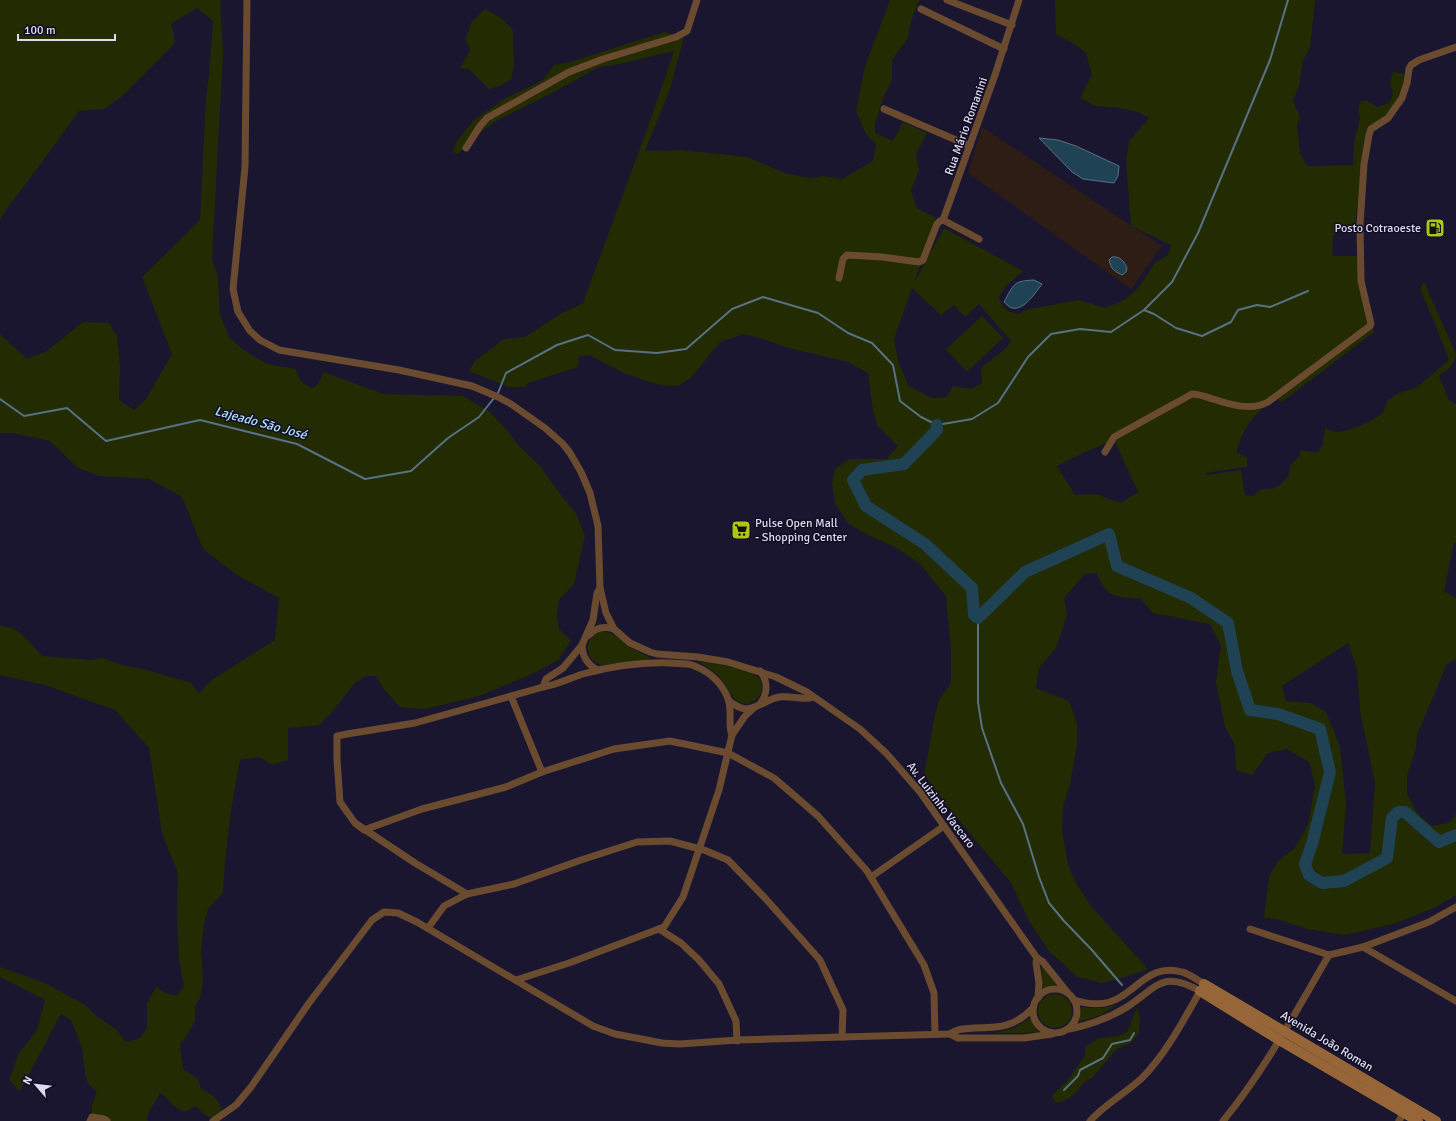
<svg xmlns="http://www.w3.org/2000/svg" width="1456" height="1121" font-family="Signika,sans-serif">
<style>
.industrial{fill:#2e1d15}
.green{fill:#232b02;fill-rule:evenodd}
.water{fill:#1f4355;stroke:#587183}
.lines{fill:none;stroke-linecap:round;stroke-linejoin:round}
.stream{stroke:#587183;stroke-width:2}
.river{stroke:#1f4355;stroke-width:12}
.street{stroke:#6a4b30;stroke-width:7}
.secondary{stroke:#976638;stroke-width:10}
.labels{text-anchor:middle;stroke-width:3;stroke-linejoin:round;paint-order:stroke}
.street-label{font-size:12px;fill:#dddced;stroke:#120d25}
.poi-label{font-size:12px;fill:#dddced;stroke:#120d25;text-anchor:end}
.water-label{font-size:13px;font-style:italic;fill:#aee0fb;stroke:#120d25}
</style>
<rect width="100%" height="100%" fill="#1b162f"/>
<polygon class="industrial" points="982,127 1162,246 1131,289 968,173"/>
<g class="green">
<path d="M 0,0 L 220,0 L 223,53 L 212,259 L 218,277 L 220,315 L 229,337 L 245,351 L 267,364 L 296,369 C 299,381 303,385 314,388 L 321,379 L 323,372 L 384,394 L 463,396 L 490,412 L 507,430 L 518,445 L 540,466 L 561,495 L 577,515 L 585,536 L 574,584 L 559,600 L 557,615 L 559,629 L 571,641 L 558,660 L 532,674 L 479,696 L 425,709 L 400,707 L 383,688 L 376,676 L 366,676 L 354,684 L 333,711 L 319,725 L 288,728 L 288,760 L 272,765 L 259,757 L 240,760 L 231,810 L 225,861 L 223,893 L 208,909 L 204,923 L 201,952 L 203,979 L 201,996 L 195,1007 L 195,1021 L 189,1032 L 180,1045 L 183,1069 L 198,1079 L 201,1089 C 218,1098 218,1099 225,1118 C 213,1121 203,1115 196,1106 L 185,1112 C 172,1108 171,1100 160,1093 L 147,1116 L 148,1121 L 92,1121 L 92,1104 L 97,1092 L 88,1083 L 85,1073 L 82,1048 L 71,1020 L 61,1014 L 20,1091 L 9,1080 L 19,1053 L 37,1030 L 45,1000 L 0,977 L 0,967 L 45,983 L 85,1005 L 98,1017 L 117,1030 L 126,1042 L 139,1039 L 147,1028 L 147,1003 L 156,987 L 166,993 L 176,996 L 184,986 L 179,961 L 177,910 L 178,873 L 162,834 L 149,748 L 115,710 L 45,685 L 0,675 L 0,626 C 20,626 30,643 42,656 L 91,660 L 102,658 L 125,666 L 144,669 L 191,683 L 199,693 L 213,679 L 275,640 L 279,598 L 237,575 L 203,549 L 182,497 L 149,479 L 99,476 L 78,468 L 50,441 L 12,433 L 0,433 L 0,334 L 27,359 L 47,351 L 83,322 L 109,323 L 117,336 L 120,367 L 119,400 L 134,410 L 146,399 L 172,354 L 142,277 L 200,220 L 206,97 L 209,74 L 213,21 L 197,8 L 171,24 L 174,34 L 174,44 L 121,97 L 104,109 L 79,111 L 37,169 L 8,207 L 0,220 Z"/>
<path d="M 890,0 L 919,0 L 911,22 L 908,38 L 892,60 L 892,80 L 884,96 L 875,123 L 875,133 L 893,141 L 903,122 L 927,133 L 916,155 L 919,170 L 911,190 L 917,208 L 936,218 L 914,283 L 944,228 L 1023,271 L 1005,287 L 999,297 C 1003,309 1006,312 1020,314 L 1025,310 L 1079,300 L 1105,308 L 1126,299 L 1138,288 L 1155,263 L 1168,255 L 1171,245 L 1131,226 L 1126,161 L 1129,141 L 1149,118 L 1138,112 L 1119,108 L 1096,106 L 1080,98 L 1092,75 L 1086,53 L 1073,43 L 1056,35 L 1055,0 L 1315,0 L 1310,48 L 1303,60 L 1299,86 L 1293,101 L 1300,117 L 1297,125 L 1300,153 L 1307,166 L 1353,165 L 1354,142 L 1360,118 L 1358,110 L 1361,101 L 1367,101 L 1377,107 L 1389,103 L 1393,95 L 1390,81 L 1393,72 L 1405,74 C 1405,87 1396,108 1387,117 C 1381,122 1374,125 1369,130 L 1361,165 L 1355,229 L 1342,230 L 1333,235 L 1332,256 L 1357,256 L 1374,332 L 1282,402 L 1278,400 L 1278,398 C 1273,402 1268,405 1262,409 C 1252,416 1238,439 1237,452 L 1247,458 L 1247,467 L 1243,467 L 1206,473 L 1207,475 L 1241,470 L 1245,495 L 1253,496 L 1261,489 L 1272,489 L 1280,485 L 1289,475 L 1290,466 L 1299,456 L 1301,450 L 1317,453 L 1323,444 L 1325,428 C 1329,430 1333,432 1337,432 C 1347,432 1375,421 1382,413 C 1387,407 1384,402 1394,396 C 1401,391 1410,391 1417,387 L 1449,360 L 1435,324 L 1420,289 L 1424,281 L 1430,296 L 1456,353 C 1456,365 1447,369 1439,376 L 1449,400 L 1456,404 L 1456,543 L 1454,543 L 1444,591 L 1456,598 L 1456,659 L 1447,664 L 1417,735 L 1416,749 L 1407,776 L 1407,793 L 1417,813 L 1432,826 L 1449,823 L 1456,814 L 1456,895 L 1436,907 L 1393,924 L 1345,935 L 1307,929 L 1277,919 L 1264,918 L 1269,877 L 1278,861 L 1294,849 L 1308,825 L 1315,785 L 1309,762 L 1287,749 L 1268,753 L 1252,775 L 1236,770 L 1235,745 L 1225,727 L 1216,682 L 1221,646 L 1210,624 L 1153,613 L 1141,599 C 1116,596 1106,599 1097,573 L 1085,574 L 1064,598 L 1067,615 L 1056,648 L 1039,668 L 1036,688 L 1069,701 L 1077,723 L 1077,746 L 1070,784 L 1063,807 L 1062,829 L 1068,865 L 1076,883 L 1090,905 L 1148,969 L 1125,977 L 1101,983 L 1076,976 L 1048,950 L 1028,919 L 1011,883 L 945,803 L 924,774 L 928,753 L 933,724 L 939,700 L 951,683 L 951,651 L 946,596 L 920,564 L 897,548 L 868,535 L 849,524 L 835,504 L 832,483 L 835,469 L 849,459 L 887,459 L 898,446 L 877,425 L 872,404 L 868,373 L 848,362 L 785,347 L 767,340 L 744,334 L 720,342 L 691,378 L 678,386 L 661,385 L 643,380 L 624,373 L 589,355 L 579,356 L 578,367 L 528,383 L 525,387 L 509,387 L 469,371 L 475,361 L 504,339 L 525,337 L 562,313 L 583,303 C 613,219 646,136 674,51 L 615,65 L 599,67 L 554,92 L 498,120 L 485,129 L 458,154 L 453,152 L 456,142 L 474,120 L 506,98 L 543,80 L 554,65 L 567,63 L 664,32 L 677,35 L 686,30 L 670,89 L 645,151 L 681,150 L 747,157 L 785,173 L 810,178 L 824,176 L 842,179 L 873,161 L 876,144 L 866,134 L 856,111 L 865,66 ZM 912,288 L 941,315 L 954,305 L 965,317 L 979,304 L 1011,341 L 1005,349 L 981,368 L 982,383 L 971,389 L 953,386 L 947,397 L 932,398 L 909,386 L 899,364 L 894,339 ZM 1114,440 L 1138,492 L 1121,503 L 1096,494 L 1075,495 L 1057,466 L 1083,453 ZM 1348,643 L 1357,669 L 1360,711 L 1375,783 L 1370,853 L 1342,854 L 1346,804 L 1340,747 L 1326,712 L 1311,703 L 1286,701 L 1282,686 Z"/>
<polygon points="485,9 500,17 513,30 514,66 511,79 500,86 489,89 470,70 460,68 470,50 465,38 468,33 471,23"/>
<polygon points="982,316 1003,338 967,372 946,349"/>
<path d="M 602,631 L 613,634 L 628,646 L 652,659 L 602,665 C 583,660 583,636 602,631 Z"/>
<path d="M 697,661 C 711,663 747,668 757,676 C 769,687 757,708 741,703 C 731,700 728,687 722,680 C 715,672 707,666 697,661 Z"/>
<polygon points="1041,965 1056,985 1043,988"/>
<circle cx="1055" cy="1011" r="17"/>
<polygon points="1117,1005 1101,1015 1079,1022 1081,1007 1099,1008"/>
<path d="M 1137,1008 L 1140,1018 L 1139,1031 L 1138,1034 L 1131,1043 L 1117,1049 L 1092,1078 L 1083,1083 L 1077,1092 L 1068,1099 L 1058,1103 L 1054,1101 L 1052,1096 C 1057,1089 1063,1086 1068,1080 C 1074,1072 1078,1064 1085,1056 L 1085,1047 L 1099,1038 L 1118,1036 L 1127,1032 Z"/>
<polygon points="1030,1018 1038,1032 1023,1033 994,1033 1014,1028"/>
</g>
<g class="water">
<polygon points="1039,138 1058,140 1076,146 1119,166 1118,176 1114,183 1083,179 1072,172"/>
<path d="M 1112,257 C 1120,256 1124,261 1127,268 L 1126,272 L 1122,275 C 1114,271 1111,269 1109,260 Z"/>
<path d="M 1034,280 L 1042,284 C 1036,292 1024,311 1012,308 C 1009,307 1006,304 1004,302 C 1014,284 1013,281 1034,280 Z"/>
</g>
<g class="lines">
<g class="stream">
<polyline points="1144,310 1154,314 1176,328 1202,336 1231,322 1238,310 1257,305 1270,307 1308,291"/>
<polyline points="0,399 24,416 67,408 106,441 200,420 297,444 365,479 411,471 448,438 479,417 498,393 506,373 557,345 588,335 615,350 657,353 686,349 732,309 763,297 818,313 848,333 872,343 893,365 900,401 921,417 937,425 972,419 998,403 1028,357 1051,334 1080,329 1111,332 1144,310 1172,282 1198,233 1270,60 1288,0"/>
<polyline points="978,618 978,702 982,728 1001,783 1023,824 1039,877 1049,903 1064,921 1091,949 1122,985"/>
<polyline points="1064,1090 1078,1076 1080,1070 1103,1058 1112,1044 1130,1040 1134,1033"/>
</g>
<polyline class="river" points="937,425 937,430 904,464 862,470 853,480 866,506 925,544 972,588 974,615 978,618 1025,572 1109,534 1117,566 1191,598 1228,623 1237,671 1250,710 1278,714 1320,729 1330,772 1312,844 1305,864 1309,875 1322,883 1344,881 1387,858 1392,818 1398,812 1405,812 1439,842 1456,835"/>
<g class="street">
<polyline points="247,0 245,167 233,289 238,312 250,331 260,340 279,350 399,370 472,386 498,397 511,404 545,428 563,444 570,453 581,472 590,493 598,526 600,588 606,613 614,629 630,643 650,652 657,654 698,657 728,662 776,677 807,692 860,729 887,754 920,792 1037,958 1043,962 1067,992"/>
<polyline points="947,0 1012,25"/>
<polyline points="921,9 1004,49"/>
<polyline points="884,109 970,146"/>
<polyline points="466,148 480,126 487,118 569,72 603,59 676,37 687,31 697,0"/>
<polyline points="979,239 943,220 995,75 1019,0"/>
<polyline points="839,278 843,259 847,255 882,257 919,262 923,260 937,224 940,221 943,220"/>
<path d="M 1105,452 L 1114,437 L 1192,394 C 1199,394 1206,397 1213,399 C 1231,405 1251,411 1268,402 L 1370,326 L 1371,324 L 1361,281 L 1360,225 L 1364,164 L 1369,135 L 1371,129 L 1388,118 L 1402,98 L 1407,83 L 1409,69 L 1411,65 L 1419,60 L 1456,47"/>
<path d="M 589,635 C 596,627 604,626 614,629"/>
<path d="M 582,645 C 582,656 587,664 597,670"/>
<path d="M 760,671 C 768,681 768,693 760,704"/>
<polyline points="543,687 546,679 563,668 582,645 593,620 597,593 600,588"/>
<polyline points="511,696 542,772"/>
<path d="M 729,701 C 734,705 739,708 746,709 C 756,709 768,699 779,697 C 790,695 804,701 813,697"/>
<polyline points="355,823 364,830 422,809 506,787 542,772 614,749 670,741 728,753 774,778 818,816 867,871 924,965 934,993 935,1034"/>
<polyline points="871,877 944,826"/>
<path d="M 467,894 L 415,863 L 355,823 L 340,802 L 337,760 L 337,736 L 347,734 L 415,723 L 543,687 C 557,685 570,678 583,674 C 612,666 641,662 670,663 C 678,664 685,663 692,665 C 706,670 719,680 726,694 C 734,708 727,725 732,735"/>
<polyline points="428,928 444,906 467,894 514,884 581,860 637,842 670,841 704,850 728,860 765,898 820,960 843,1010 842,1037"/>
<polyline points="659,929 681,943 699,960 719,984 736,1021 737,1041"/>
<polyline points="1250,929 1329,955 1363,947 1429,922 1456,907"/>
<polyline points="1363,947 1456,1001"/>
<polyline points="1037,958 1036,963 1039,983 1038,998"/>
<polyline points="516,980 569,963 664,927 683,897 719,790 732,735 745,716 755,707"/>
<circle cx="1055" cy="1011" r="22"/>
<path d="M 1074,1000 C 1090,1005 1108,1006 1122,996 C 1142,983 1155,964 1182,972 C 1190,974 1197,980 1204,984 C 1187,1014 1167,1053 1142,1078 C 1126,1093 1105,1104 1090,1121"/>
<path d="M 1069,1029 C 1090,1025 1109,1018 1127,1007 C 1157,988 1161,969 1200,991"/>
<polyline points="950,1034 958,1038 1024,1038 1052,1034"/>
<polyline points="90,1121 92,1117 104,1119 107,1121"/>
<path d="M 213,1121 L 236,1105 L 251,1087 L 309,1003 L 372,920 L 384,912 L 398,913 L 417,922 L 593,1026 L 615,1034 L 662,1043 L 680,1044 L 738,1040 L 950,1034 C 959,1028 963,1029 974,1028 C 999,1028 1015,1027 1033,1008"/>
<path d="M 1223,1121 C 1265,1070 1296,1011 1329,955"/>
<polyline points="1399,1121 1406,1108"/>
</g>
<g class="secondary">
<polyline points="1204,984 1436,1121"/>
<polyline points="1200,991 1279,1040 1418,1121"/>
</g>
</g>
<defs>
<g id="fuel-square" transform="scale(1)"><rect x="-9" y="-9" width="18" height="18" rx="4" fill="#adc60f" stroke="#120d25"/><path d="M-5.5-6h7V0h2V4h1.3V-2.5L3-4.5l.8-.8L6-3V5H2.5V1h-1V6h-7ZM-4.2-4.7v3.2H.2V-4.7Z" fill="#111"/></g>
<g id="supermarket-square" transform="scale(1)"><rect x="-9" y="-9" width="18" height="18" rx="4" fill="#adc60f" stroke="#120d25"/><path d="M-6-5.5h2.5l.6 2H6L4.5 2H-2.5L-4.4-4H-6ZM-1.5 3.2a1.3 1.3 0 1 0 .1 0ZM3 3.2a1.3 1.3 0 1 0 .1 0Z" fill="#111"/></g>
</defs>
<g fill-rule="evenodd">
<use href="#fuel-square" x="1435" y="228"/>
<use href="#supermarket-square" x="741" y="530"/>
</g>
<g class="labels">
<g class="street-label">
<text transform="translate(966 126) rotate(-70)" y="4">Rua Mário Romanini</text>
<text transform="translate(941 805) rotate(53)" y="4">Av. Luizinho Vaccaro</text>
<text transform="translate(1327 1041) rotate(31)" y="4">Avenida João Roman</text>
</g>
<g class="poi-label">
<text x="1421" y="232">Posto Cotraoeste</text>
<text x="755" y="527" text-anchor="start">Pulse Open Mall<tspan x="755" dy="14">- Shopping Center</tspan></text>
</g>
<g class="water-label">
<text transform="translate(261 422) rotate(15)" y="5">Lajeado São José</text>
</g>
</g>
<g transform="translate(36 1085) rotate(298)" stroke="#120d25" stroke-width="3" paint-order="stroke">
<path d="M0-3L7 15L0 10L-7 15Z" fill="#dddced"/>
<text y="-6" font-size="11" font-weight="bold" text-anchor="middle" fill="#dddced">N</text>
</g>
<path d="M18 34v6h97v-6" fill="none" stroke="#dddced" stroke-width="2"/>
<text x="24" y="34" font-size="12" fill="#dddced" stroke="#120d25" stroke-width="3" paint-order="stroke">100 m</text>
</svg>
